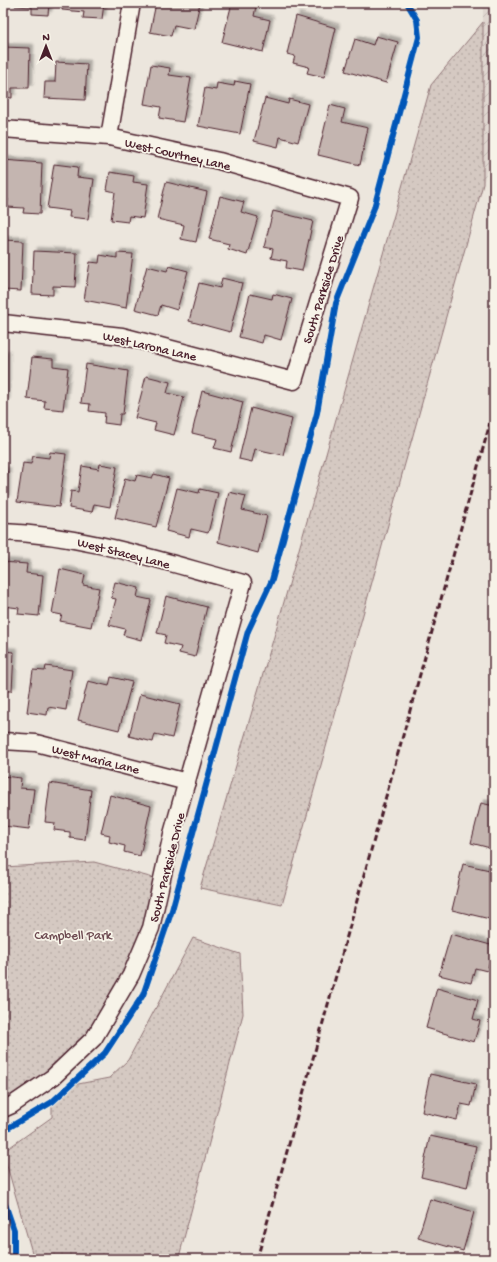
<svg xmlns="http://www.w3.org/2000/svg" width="497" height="1262" font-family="'Gochi Hand',sans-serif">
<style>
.industrial{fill:url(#industrial-furrows)}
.park{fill:url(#park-dots);stroke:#907476}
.building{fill:#c4b5b0;stroke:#4a1f2b;filter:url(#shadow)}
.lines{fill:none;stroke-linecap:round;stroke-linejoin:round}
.minor-casing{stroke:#4a1f2b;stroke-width:19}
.minor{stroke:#f7f3e8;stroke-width:16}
.rail{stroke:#4a1f2b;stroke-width:3;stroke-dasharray:6 3;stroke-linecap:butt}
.cycleway-casing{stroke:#f7f3e8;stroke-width:8}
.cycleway{stroke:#0057b8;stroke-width:6}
.labels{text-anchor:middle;stroke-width:3.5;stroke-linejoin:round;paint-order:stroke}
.street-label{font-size:13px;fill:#4a1f2b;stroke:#f7f3e8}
.park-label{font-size:13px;fill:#6d4a51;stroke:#f7f3e8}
</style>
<defs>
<pattern id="industrial-furrows" width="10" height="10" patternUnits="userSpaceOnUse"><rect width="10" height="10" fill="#e0d7d0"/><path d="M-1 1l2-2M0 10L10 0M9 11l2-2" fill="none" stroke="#c2b8b3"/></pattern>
<pattern id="park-dots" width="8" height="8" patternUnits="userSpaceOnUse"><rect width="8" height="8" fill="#d5c9c2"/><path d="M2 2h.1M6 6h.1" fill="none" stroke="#b8aca7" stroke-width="1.8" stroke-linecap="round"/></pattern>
<filter id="shadow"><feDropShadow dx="3.5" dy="-3.5" stdDeviation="1" flood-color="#0004"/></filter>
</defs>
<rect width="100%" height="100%" fill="#ece6dd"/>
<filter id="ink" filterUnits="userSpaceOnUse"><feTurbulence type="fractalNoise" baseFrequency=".025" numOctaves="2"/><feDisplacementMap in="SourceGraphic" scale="8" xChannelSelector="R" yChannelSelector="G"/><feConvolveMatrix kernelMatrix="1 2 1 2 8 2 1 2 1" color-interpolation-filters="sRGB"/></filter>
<g filter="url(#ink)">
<polygon class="industrial" points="483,3 494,3 494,145 483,184"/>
<g class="park">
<polygon points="483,22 483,184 282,905 200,888 278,623 431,85"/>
<polygon points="94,862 161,880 151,928 94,1038 3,1109 3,867"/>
<polygon points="193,938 240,954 243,1014 179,1257 33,1256 3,1152 52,1117 52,1102 68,1086 109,1078 128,1060"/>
</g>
<g class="building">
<polygon points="15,3 49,3 48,15 32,14 32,7 15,6"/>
<polygon points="63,3 104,3 102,19 83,18 84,12 62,10"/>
<polygon points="156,3 200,3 194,29 174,25 171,36 150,32"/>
<polygon points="232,3 245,3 256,6 254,16 270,20 263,52 222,42"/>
<polygon points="296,16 336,28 324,77 307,73 309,67 293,63 295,56 287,54"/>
<polygon points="376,36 398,42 386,83 345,71 355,39 373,45"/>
<polygon points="3,47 30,48 29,88 12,88 12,98 3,97"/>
<polygon points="56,62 87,64 85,100 44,98 45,82 55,82"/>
<polygon points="151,65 170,68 169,75 191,78 183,122 159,118 161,107 144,104"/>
<polygon points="235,81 250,84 240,134 198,126 205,88 216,90 217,83 234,86"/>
<polygon points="265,98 288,104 289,99 308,104 298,142 280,137 278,147 254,141"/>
<polygon points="330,105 345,109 342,122 368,128 360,165 318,155"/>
<polygon points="3,160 42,163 40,214 23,213 24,208 7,207 8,199 3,199"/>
<polygon points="54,164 78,167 77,177 94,179 88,219 69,217 70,211 47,208"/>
<polygon points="110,172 134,176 133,182 148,184 143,218 129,216 128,222 111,220 115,192 107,190"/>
<polygon points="166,182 207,192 196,242 181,239 184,225 157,219"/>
<polygon points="220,196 244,202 241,212 258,217 247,255 228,249 229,244 209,239"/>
<polygon points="273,211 313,221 302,271 286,268 287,261 271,258 273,249 264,247"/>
<polygon points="3,240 23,241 21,291 3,290"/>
<polygon points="34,251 77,253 75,287 53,286 53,295 32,294"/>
<polygon points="117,253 133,254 126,308 84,300 90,262 99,263 100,255 117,258"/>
<polygon points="147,266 167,271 169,266 188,271 177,310 161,305 158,315 135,309"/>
<polygon points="222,278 242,283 230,332 189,321 199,283 220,288"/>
<polygon points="250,294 272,299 273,294 292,299 281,340 264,335 262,343 239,337"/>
<rect x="3" y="354" width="3" height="48"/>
<polygon points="32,357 53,359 53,366 68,368 63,410 44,408 45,401 27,399"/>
<polygon points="86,364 128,371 123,414 120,414 119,425 104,423 105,413 89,411 90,404 81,403"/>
<polygon points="146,376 170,382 167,393 184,397 174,435 154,430 156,423 135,418"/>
<polygon points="202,391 243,402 231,452 214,448 217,439 192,433"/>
<polygon points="251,408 292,419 283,455 255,449 252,462 239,459"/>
<polygon points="50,452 66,454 59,507 17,502 23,463 31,464 33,456 49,458"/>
<polygon points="100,464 117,467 110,507 94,504 92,512 69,508 71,491 78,492 82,466 99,469"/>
<polygon points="3,471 7,471 6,499 3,499"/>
<polygon points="154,474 169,478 156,527 115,518 125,478 135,481 137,475 152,478"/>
<polygon points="177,488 199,493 200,489 218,493 208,533 191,529 189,537 166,531"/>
<polygon points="229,492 246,496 242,510 267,516 258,553 218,542"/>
<polygon points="3,562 27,564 26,573 43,575 39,616 18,614 19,608 3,606"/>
<polygon points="60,569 85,575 83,585 99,588 91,627 60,621 62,615 52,613"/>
<polygon points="115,582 139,588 137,597 151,600 141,640 123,635 125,629 109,625 116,599 111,598"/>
<polygon points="166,596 207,607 195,657 179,653 181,647 164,643 166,635 157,633"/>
<polygon points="3,651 14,652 12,691 3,691"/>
<polygon points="46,666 72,670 66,710 48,707 47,715 27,712 33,670 45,671"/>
<polygon points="111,677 132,682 119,730 78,720 88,681 109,686"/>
<polygon points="140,694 180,704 172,738 155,734 153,742 129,736"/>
<polygon points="494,763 494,786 489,785"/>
<polygon points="3,776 21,778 20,788 34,789 29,829 4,826"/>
<polygon points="50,783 91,790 85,840 70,838 70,832 54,830 55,823 45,822"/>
<polygon points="110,795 151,806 140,856 124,852 125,846 109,842 110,835 101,833"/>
<polygon points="481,803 494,806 494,849 471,843"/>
<polygon points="463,864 494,871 494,920 452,910"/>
<polygon points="451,934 494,946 487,971 475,968 471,983 439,975"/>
<polygon points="437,988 478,1000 473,1019 480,1021 474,1042 426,1028"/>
<polygon points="430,1074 476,1084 471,1106 461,1104 457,1120 422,1112"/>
<polygon points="430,1136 476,1146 467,1188 421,1177"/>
<polygon points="430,1199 474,1212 463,1251 418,1238"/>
</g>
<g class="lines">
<g class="minor-casing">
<g id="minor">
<polyline points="3,129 109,137 219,161 350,198 294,381 122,336 3,323"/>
<polyline points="109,137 132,3"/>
<path d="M 3,532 C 85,535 164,562 243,583 L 172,834 L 151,928 L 131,975 L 94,1038 L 53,1077 L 12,1105 L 3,1109"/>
<polyline points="3,741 36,743 187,782"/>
</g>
</g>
<use href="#minor" class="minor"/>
<polyline class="rail" points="257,1259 494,409"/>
<g class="cycleway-casing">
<g id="cycleway">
<polyline points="3,1131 52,1102 105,1053 143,995 172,910 248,631 272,580 317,413 336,303 374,208 419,37 417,20 407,3"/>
<polyline points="3,1198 14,1230 14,1259"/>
</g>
</g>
<use href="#cycleway" class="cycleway"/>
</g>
</g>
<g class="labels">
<g class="street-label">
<text transform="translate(178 153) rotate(13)" y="5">West Courtney Lane</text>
<text transform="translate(322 289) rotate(-73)" y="5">South Parkside Drive</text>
<text transform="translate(150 345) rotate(13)" y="5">West Larona Lane</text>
<text transform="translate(124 552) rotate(14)" y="5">West Stacey Lane</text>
<text transform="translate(96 758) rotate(14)" y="5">West Maria Lane</text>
<text transform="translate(166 867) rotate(-76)" y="5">South Parkside Drive</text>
</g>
<g class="park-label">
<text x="73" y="939">Campbell Park</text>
</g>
</g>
<rect width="497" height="1262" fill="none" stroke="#f7f3e8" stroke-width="16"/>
<rect x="8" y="8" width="481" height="1246" fill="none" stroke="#4a1f2b" stroke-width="1.5" filter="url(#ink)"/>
<g transform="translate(46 46)" stroke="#f7f3e8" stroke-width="3" paint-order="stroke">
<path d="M0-3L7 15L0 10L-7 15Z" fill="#4a1f2b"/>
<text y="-6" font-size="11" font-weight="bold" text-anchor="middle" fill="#4a1f2b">N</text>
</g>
</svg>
